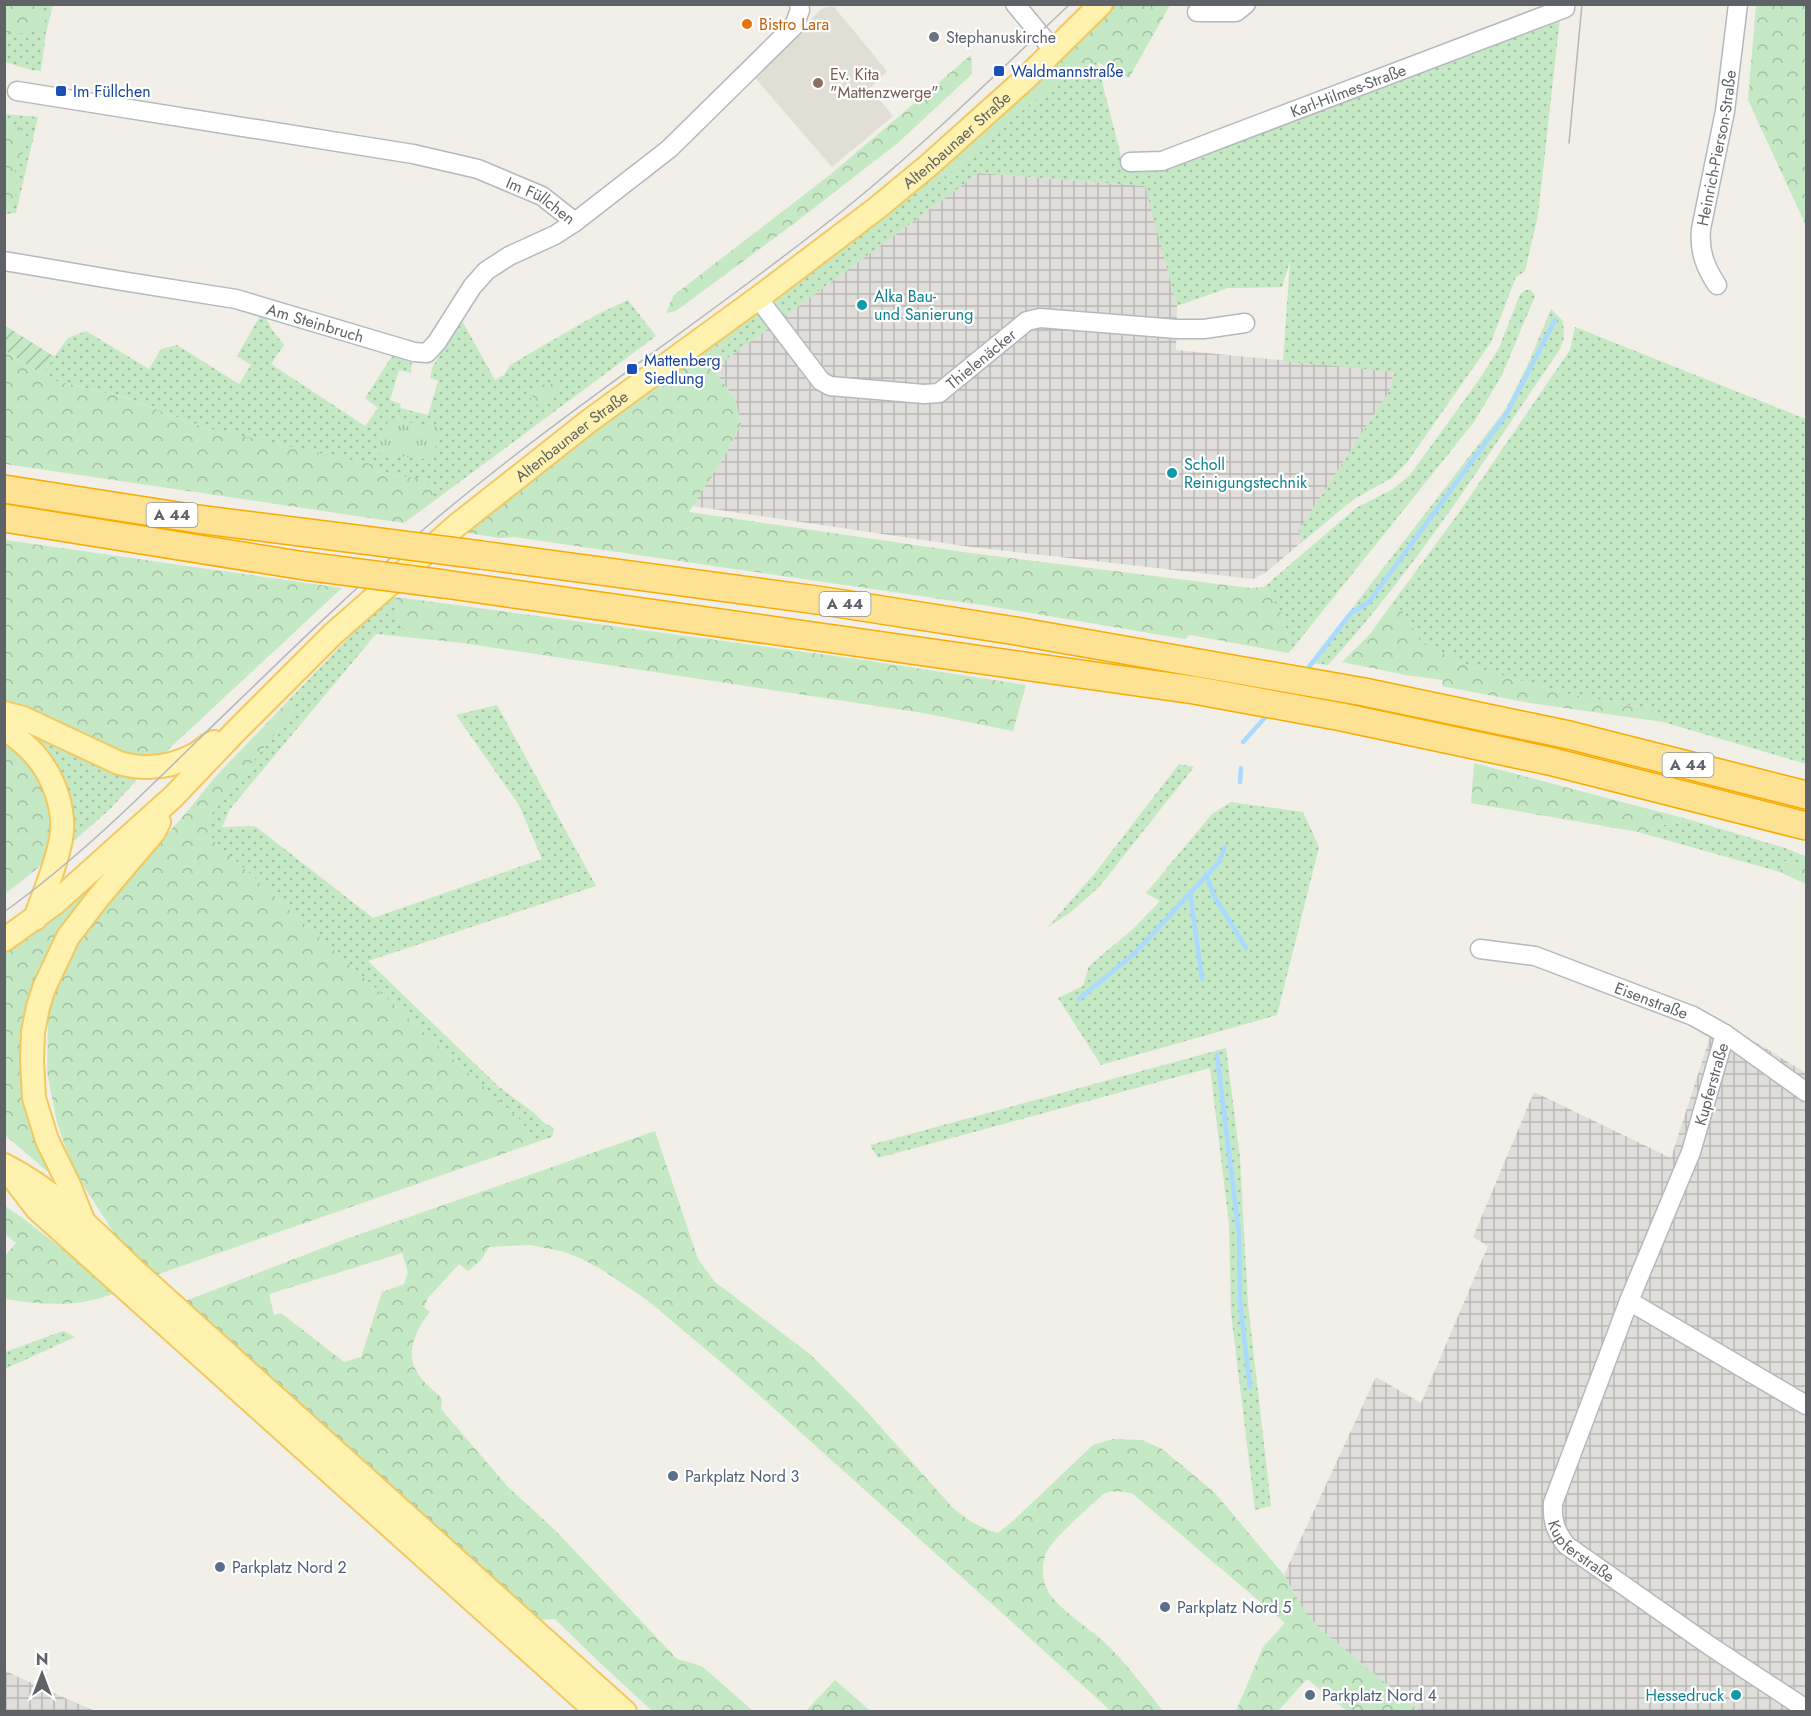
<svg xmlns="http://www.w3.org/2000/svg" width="1811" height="1716" font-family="Jost,sans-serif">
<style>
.industrial{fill:url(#industrial-grid)}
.education{fill:#e1ded6}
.grass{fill:url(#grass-dots)}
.forest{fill:url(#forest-crowns);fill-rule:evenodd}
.park{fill:url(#park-tufts)}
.garden{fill:url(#garden-furrows)}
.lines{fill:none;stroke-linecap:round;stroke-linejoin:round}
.stream{stroke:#aadaff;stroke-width:4.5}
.minor-casing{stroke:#b5b8bc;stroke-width:21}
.major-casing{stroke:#f2c960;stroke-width:26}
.highway-casing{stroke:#f9ab00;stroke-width:30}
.minor{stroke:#fff;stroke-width:18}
.major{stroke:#fff2af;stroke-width:22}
.highway{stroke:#fde293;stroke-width:27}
.tram{stroke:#b6b7b8;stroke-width:1.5}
.highway-bridge-casing{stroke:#f9ab00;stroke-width:30;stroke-linecap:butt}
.highway-bridge{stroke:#fde293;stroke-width:27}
.food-dot{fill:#e8710a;stroke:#fff;stroke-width:2}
.worship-dot{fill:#6b7280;stroke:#fff;stroke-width:2}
.transit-dot{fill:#1a4fb4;stroke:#fff;stroke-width:2}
.education-dot{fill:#8d6e63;stroke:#fff;stroke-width:2}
.culture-dot{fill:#0f9aa8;stroke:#fff;stroke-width:2}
.service-dot{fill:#5c6f8a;stroke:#fff;stroke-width:2}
.labels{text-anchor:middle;stroke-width:4.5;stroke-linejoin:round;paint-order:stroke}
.shield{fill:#fff;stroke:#8f9295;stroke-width:1.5}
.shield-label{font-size:15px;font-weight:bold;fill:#5f6368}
.food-label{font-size:16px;fill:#c56008;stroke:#fff;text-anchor:start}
.worship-label{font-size:16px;fill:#5b616d;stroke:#fff;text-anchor:start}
.transit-label{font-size:16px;fill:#164399;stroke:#fff;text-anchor:start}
.education-label{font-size:16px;fill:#785e54;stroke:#fff;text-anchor:start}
.street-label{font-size:16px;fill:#5f6368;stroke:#fff}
.culture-label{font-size:16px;fill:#0d838f;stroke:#fff;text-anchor:start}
.service-label{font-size:16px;fill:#4e5e75;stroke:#fff;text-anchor:start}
</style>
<defs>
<pattern id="industrial-grid" width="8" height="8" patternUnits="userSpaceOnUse" patternTransform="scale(1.5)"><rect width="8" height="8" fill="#e0deda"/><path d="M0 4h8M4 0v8" fill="none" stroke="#b9b8b5"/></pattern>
<pattern id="grass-dots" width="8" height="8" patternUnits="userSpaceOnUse" patternTransform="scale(1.5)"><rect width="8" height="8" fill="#c5e8c5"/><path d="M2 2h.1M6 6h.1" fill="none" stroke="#a3c0a4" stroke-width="1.8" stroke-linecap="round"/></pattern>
<pattern id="forest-crowns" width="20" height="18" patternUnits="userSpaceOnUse" patternTransform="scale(1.5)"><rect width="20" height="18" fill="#c5e8c5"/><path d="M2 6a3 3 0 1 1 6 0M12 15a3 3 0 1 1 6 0" fill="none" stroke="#a3c0a4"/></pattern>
<pattern id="park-tufts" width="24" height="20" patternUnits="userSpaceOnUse" patternTransform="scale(1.5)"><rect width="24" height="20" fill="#c5e8c5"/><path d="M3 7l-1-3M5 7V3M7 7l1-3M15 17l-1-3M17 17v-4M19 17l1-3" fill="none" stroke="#a3c0a4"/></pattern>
<pattern id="garden-furrows" width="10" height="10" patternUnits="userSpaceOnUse" patternTransform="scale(1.5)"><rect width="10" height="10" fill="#c5e8c5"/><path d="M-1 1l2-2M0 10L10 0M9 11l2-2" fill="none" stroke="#a3c0a4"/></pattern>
</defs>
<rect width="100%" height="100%" fill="#f1efe8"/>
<g class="industrial">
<polygon points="979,173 1146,186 1177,306 1176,350 1394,371 1390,390 1299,530 1302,542 1266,572 1253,579 964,546 692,506 724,457 741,424 735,399 713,369"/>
<polygon points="1716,1018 1806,1073 1806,1711 1419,1711 1320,1629 1305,1612 1284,1575 1376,1377 1421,1403 1488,1246 1473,1237 1534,1092 1671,1158"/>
<polygon points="5,1671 56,1694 95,1711 5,1711"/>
</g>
<polygon class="education" points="827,7 834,7 887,71 870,88 893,116 832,167 756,79 820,10"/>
<g class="grass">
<polygon points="4,5 53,5 46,32 41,71 31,70 5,62"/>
<polygon points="1560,18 1538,215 1525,271 1516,277 1491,342 1408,461 1392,478 1354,499 1302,542 1299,530 1390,390 1394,372 1283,361 1290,261 1282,287 1228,288 1177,306 1145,186 979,173 713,369 709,356 739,334 730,330 915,190 921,197 1072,68 1097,62 1124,168"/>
<polygon points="4,114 38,117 16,213 5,214"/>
<polygon points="1525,290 1531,290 1535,296 1502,375 1474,422 1292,649 1282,614 1264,587 1356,508 1393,489 1410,475 1481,377 1499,348 1520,294"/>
<polygon points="628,300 656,336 434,501 431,480 383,474 377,470 206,428 127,398 52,380 42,374 68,338 86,331 149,369 161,349 177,345 239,384 251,365 237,356 260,316 265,317 273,331 284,345 271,364 365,426 378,408 365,398 392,356 412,363 411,373 399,370 390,400 401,404 400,408 428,415 438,381 430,378 432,368 461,319 495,380 504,375 510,365 596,315"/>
<path d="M 1551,309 L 1563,321 L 1564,338 L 1560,349 C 1487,456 1416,569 1328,665 L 1310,663 L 1505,410 L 1529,362 Z"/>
<polygon points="1575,327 1806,419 1806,764 1663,722 1653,710 1559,692 1465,664 1421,643 1407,617 1400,609 1391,605 1458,514 1570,350"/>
<path d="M 396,597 L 398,618 L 405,637 L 376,634 L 230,809 L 222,827 L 255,826 L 373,918 L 542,859 L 519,805 L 456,715 L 497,705 L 596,886 L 368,961 L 499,1087 L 533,1112 L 544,1123 L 554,1128 L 552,1137 L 534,1143 L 532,1135 L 519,1119 L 215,842 C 205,829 206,824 214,810 L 295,709 L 288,701 L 384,601 Z"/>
<polygon points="10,724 142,774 110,809 68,846"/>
<polygon points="1179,764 1194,767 1099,887 1071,912 1048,927 1095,873"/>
<polygon points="1231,802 1303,812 1319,847 1277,1015 1101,1065 1058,998 1083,986 1089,966 1133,929 1160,901 1146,893 1212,814"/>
<polygon points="1687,819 1788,849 1806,857 1806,865 1784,861 1780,872 1638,832"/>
<polygon points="1226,1048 1240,1158 1248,1304 1271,1506 1255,1510 1231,1313 1229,1224 1210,1068 878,1158 870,1145"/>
<polygon points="63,1331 75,1337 5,1369 5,1352"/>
</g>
<g class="forest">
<path d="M 5,4 L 37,5 C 46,14 48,19 41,30 L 17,34 L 5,32 Z"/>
<polygon points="1110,5 1170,5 1129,78 1097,62 1072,68 921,197 915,190"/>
<polygon points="1756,5 1806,5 1806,226 1748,100"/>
<polygon points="971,55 972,74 899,142 796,222 676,311 666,313 674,295 831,174"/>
<polygon points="11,126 19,127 27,143 15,170 17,190 13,205 5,209 4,169 6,166 4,160 5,128"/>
<polygon points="730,330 740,333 709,356 713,369 735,399 741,424 724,457 689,512 963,552 1250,588 1264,587 1282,614 1292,649 1288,653 1190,635 1185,639 989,606 514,537 501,538 461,532 525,480"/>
<polygon points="4,351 52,380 126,398 206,428 375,465 377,470 383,474 431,480 434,501 404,523 5,464"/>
<path d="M 544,384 L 557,384 L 561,388 C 556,398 544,402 534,406 L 530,403 C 532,394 537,389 544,384 Z"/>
<polygon points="5,540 342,588 159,758 130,759 5,702"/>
<polygon points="396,597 857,659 1026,685 1013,731 923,713 463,643 405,637 398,618"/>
<polygon points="1391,605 1400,609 1407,617 1421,643 1465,664 1559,692 1653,710 1663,722 1530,703 1442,686 1443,680 1406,675 1342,662 1370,634"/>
<path d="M 288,701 L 295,709 L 214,810 C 206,824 205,829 215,842 L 519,1119 L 532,1135 L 534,1143 L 156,1275 L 123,1247 L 74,1171 L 57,1123 L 47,1072 L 48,1018 L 62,967 L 104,906 L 191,807 L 216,776 Z"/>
<path d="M 4,741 C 36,766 58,794 53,836 C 52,841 52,849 50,854 C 43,867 16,884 5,894 Z"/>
<polygon points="1474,763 1687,819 1638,832 1471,803"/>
<polygon points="1784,861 1806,865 1806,884 1780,872"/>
<polygon points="103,876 27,1016 55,1178 5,1135 4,949"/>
<path d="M 655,1131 L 698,1259 L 715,1282 L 811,1355 L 860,1404 L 953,1508 C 967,1520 980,1528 998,1533 L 1014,1520 L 1093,1445 L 1113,1439 L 1142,1440 L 1162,1449 L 1214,1492 L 1284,1575 L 1305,1612 L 1320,1629 L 1419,1711 L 1347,1711 L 1307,1679 L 1278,1711 L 1236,1711 L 1263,1647 L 1285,1623 L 1133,1494 C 1122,1491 1114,1490 1103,1494 C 1090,1507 1053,1538 1046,1553 C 1041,1565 1042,1582 1049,1593 C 1061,1611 1087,1626 1104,1642 C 1126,1662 1144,1688 1163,1711 L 1110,1711 L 1101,1702 L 741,1379 L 647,1300 L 601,1269 L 580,1258 L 561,1251 L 530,1245 L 489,1247 L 482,1259 L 468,1271 L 459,1264 L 428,1298 L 424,1307 L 430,1312 C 416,1329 404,1353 418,1374 C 424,1383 434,1391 442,1398 L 441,1409 L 508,1487 L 555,1530 L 677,1659 L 702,1666 L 753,1711 L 652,1711 L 597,1660 L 555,1619 L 538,1620 L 185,1301 L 346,1239 ZM 402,1253 L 408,1272 L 404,1284 L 382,1292 L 361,1357 L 344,1362 L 281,1313 L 274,1315 L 269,1294 Z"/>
<path d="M 5,1206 L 24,1219 L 117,1292 C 81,1308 43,1305 5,1299 L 4,1257 L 16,1243 L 5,1234 Z"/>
<polygon points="835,1680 869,1710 867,1711 806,1711"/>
</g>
<polygon class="park" points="389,419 438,427 434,460 375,453"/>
<polygon class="garden" points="4,325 55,357 42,374 5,351"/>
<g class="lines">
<g class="stream">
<polyline points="1305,672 1351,613 1369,602 1507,413 1555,320"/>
<polyline points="1243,742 1270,712"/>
<polyline points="1240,782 1241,768"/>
<polyline points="1206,874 1214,896 1246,948"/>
<polyline points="1190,892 1202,979"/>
<polyline points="1079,999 1134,954 1219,862 1225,847"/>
<polyline points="1217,1055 1239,1235 1240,1302 1250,1387"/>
</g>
<g class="minor-casing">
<g id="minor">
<polyline points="1015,4 1054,51"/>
<polyline points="1197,12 1236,12 1246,4"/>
<path id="s1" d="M 17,91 L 413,154 L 478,169 L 542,196 L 575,222"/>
<path id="s2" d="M 1130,162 L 1162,161 L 1565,8 L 1565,4"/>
<path id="s3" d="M 4,261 L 128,282 L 236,299 L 414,352 L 427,353 L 437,342 L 472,287 L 486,271 L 509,256 L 555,235 L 575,222 L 669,149 L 794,26 L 800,10 L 799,4"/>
<path id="s4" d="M 1717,285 C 1705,267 1699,251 1701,229 L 1725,111 L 1738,4"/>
<path id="s5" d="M 758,298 L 821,381 L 830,386 L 924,394 L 939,393 L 1027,321 L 1040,318 L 1177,329 L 1204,329 L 1245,323"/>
<path id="s6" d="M 1480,949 L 1535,956 L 1693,1016 L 1725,1034 L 1806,1092"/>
<path id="s7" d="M 1725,1034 L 1691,1152 L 1629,1301 L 1553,1503 C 1552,1521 1555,1530 1566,1545 L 1710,1646 L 1806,1709"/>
<polyline points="1629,1301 1806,1405"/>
</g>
</g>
<g class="major-casing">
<g id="major">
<path d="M 4,713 L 23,718 L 119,763 C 144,770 170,768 194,755 C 201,752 206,745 214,742"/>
<path d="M 4,728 C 16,737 27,745 36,756 C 54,777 66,811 61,839 C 56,867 44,892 35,919"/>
<path id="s8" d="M 4,940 L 55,903 L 173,797 L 234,733 L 333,634 L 456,526 L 589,421 L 758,298 L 877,208 L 929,165 L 1026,78 L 1101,4"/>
<path d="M 4,1165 C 54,1190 94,1231 134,1270 L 625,1712"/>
<polyline points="10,1174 37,1209 597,1712"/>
<polyline points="83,1220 69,1185 47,1140 34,1098 32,1060 33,1032 38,1007 44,988 68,937 98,898 154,832 159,822"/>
</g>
</g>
<g class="highway-casing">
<g id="highway">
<polyline points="4,489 197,519 340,537"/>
<polyline points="4,518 305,566"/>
<polyline points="481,555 824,601 1016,631 1364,692 1569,735 1806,795"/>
<polyline points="444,584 1194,690 1342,717 1549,761 1806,826"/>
</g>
</g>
<use href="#minor" class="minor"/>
<use href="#major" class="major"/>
<use href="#highway" class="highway"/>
<g class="tram">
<polyline points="1569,143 1582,4"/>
<path d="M 4,912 C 75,861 137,800 199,739 C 275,666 350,591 431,523 C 563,411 710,317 846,208 C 924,145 996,74 1070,4"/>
</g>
<g class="highway-bridge-casing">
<g id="highway-bridge">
<polyline points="340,537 481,555"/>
<polyline points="305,566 444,584"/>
</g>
</g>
<use href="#highway-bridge" class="highway-bridge"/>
</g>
<circle class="food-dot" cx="747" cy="24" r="6"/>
<circle class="worship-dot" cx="934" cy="37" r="6"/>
<g class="transit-dot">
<rect x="993" y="65" width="12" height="12" rx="3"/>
<rect x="55" y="85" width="12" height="12" rx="3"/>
<rect x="626" y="363" width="12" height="12" rx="3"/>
</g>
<circle class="education-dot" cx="818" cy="83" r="6"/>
<g class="culture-dot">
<circle cx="862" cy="305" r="6"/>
<circle cx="1172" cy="473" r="6"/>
<circle cx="1736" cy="1695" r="6"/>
</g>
<g class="service-dot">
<circle cx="673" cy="1476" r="6"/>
<circle cx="220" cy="1567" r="6"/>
<circle cx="1165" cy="1607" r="6"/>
<circle cx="1310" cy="1695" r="6"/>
</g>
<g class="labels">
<g class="shield">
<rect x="146.5" y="503" width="51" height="24" rx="4.5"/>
<rect x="819.5" y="592" width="51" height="24" rx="4.5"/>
<rect x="1662.5" y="753" width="51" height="24" rx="4.5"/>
</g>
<g class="shield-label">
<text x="172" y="520">A 44</text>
<text x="845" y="609">A 44</text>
<text x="1688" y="770">A 44</text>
</g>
<g class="food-label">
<text x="759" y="30">Bistro Lara</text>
</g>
<g class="worship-label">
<text x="946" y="43">Stephanuskirche</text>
</g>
<g class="transit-label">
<text x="1011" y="77">Waldmannstraße</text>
<text x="73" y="97">Im Füllchen</text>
<text x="644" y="366">Mattenberg<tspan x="644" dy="18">Siedlung</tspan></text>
</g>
<g class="education-label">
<text x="830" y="80">Ev. Kita<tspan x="830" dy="18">"Mattenzwerge"</tspan></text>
</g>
<g class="street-label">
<text dy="6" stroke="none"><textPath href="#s2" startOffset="231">Karl-Hilmes-Straße</textPath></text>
<text dy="6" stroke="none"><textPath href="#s8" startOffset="1246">Altenbaunaer Straße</textPath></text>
<text dy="6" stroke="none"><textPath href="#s4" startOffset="142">Heinrich-Pierson-Straße</textPath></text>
<text dy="6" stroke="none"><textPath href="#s1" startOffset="538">Im Füllchen</textPath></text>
<text dy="6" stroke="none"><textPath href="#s3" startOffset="318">Am Steinbruch</textPath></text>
<text dy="6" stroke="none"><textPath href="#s5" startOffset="278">Thielenäcker</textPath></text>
<text dy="6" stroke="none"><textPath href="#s8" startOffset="760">Altenbaunaer Straße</textPath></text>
<text dy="6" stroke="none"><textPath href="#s6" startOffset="180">Eisenstraße</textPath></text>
<text transform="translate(1711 1084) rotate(-74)" y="6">Kupferstraße</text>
<text dy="6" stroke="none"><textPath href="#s7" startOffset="560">Kupferstraße</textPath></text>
</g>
<g class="culture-label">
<text x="874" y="302">Alka Bau-<tspan x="874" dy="18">und Sanierung</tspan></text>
<text x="1184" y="470">Scholl<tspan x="1184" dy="18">Reinigungstechnik</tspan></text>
<text x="1724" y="1701" text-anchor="end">Hessedruck</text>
</g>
<g class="service-label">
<text x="685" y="1482">Parkplatz Nord 3</text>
<text x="232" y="1573">Parkplatz Nord 2</text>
<text x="1177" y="1613">Parkplatz Nord 5</text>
<text x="1322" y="1701">Parkplatz Nord 4</text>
</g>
</g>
<rect width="1811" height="1716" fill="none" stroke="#5f6368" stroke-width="12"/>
<g transform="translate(42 1674)" stroke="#ffffff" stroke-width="4.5" paint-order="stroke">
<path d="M0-4.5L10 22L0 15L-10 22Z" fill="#5f6368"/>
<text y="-9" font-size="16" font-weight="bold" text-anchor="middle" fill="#5f6368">N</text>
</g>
</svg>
